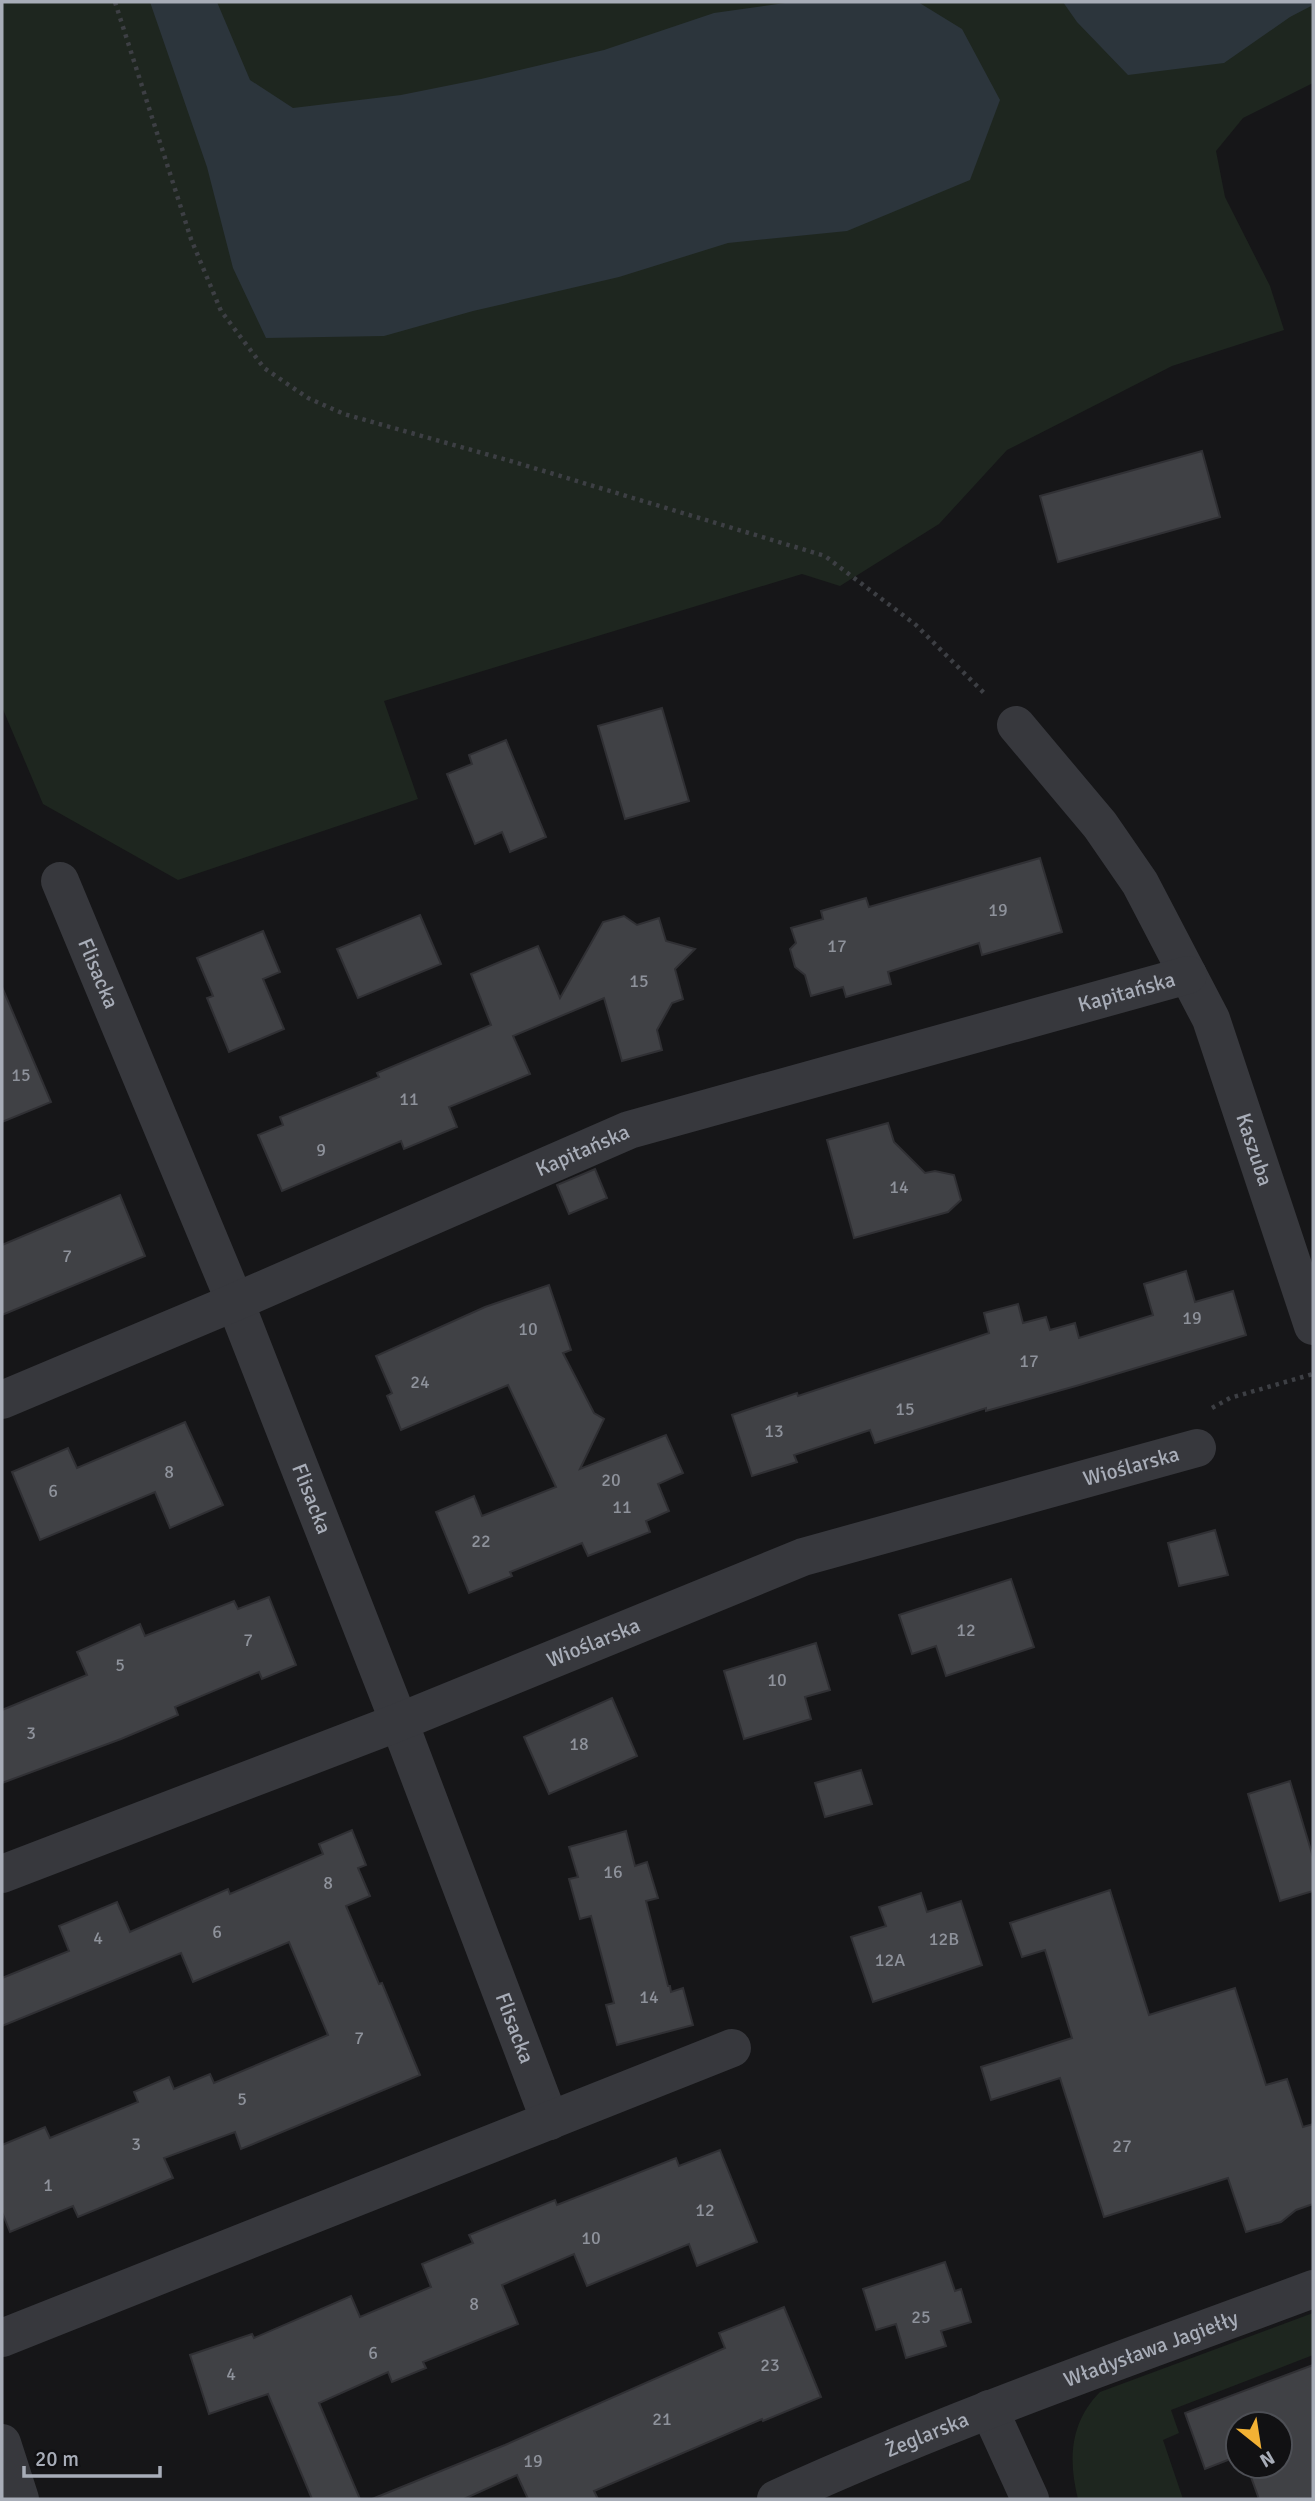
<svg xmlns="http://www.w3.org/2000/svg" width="1315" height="2501" font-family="Signika,sans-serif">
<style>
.green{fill:#1e261f}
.water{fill:#2c353c}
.building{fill:#404145;stroke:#303034;stroke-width:2}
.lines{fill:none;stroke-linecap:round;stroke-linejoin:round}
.path{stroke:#3d3f44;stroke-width:4.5;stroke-dasharray:3.5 5;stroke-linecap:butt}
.minor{stroke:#37383d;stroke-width:38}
.labels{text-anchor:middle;stroke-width:7;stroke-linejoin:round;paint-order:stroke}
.number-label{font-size:18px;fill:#8e929b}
.street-label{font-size:21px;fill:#a8adb8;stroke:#111113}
</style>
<rect width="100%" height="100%" fill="#161618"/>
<g class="green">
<polygon points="2,2 1313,2 1313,83 1243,118 1216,151 1225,197 1270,286 1284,330 1172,366 1007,450 939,524 840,586 802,574 384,701 418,799 178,880 43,804 2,707"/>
<path d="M 1313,2313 L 1313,2355 L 1171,2410 L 1179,2433 L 1163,2440 L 1183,2499 L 1078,2499 C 1068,2460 1070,2422 1100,2392 Z"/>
</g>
<g class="water">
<polygon points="150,2 217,2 250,80 293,108 401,95 481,79 604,50 714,13 792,2 918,2 962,29 1000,100 970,180 847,231 728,243 619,277 473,311 384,336 266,338 233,268 207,167"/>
<polygon points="1063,2 1313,2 1313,5 1290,17 1224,63 1128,75 1077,22"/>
</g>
<g class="building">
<polygon points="1202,451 1220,517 1058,562 1040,496"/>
<polygon points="662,708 689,801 625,819 598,726"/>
<polygon points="506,740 546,837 510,852 502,832 475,844 447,774 472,764 469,755"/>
<polygon points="1040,858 1062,932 982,955 979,943 888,972 891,984 846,997 843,987 811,996 805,975 795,967 790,949 796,943 791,928 823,919 821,911 866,898 869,907"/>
<polygon points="420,915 441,964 358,998 337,949"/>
<polygon points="624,916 637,925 659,918 666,941 695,949 675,969 683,999 672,1003 657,1030 662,1050 622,1061 604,998 513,1036 530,1074 449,1107 457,1127 404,1149 401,1141 282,1191 258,1135 283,1125 280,1117 379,1077 377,1073 491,1025 471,974 538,946 560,998 603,922"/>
<polygon points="263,931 280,972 263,979 284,1029 229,1052 207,998 213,996 197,958"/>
<polygon points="2,987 51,1102 2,1122"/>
<polygon points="888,1123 894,1142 925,1173 935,1171 954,1175 961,1200 948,1212 854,1238 827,1140"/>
<polygon points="595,1169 607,1198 569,1214 557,1185"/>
<polygon points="120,1195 145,1256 2,1315 2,1245"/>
<polygon points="1186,1271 1195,1302 1233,1291 1246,1335 1076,1386 986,1411 986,1408 875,1443 870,1430 794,1455 797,1462 752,1476 732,1415 797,1393 798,1396 989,1333 984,1313 1018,1304 1023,1323 1046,1317 1050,1330 1075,1323 1079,1338 1153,1315 1144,1284"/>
<polygon points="549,1285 571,1350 563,1353 594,1413 604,1419 580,1469 666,1435 683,1473 658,1484 669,1511 646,1521 650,1532 588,1556 582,1543 510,1572 512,1576 469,1593 436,1512 474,1496 482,1516 556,1487 508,1385 401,1430 387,1396 392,1393 376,1356 485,1307"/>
<polygon points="185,1422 223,1505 170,1528 155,1492 40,1540 12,1472 68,1448 77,1468"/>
<polygon points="1215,1530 1228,1575 1179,1586 1168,1543"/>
<polygon points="1011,1579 1034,1647 946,1676 936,1646 912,1654 899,1615"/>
<polygon points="269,1597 296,1665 262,1679 259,1672 175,1707 178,1715 121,1739 2,1783 2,1710 87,1675 77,1652 140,1624 145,1636 234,1601 238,1609"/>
<polygon points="816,1643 830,1690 805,1697 811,1719 744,1739 724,1671"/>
<polygon points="612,1698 637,1756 549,1794 524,1737"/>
<polygon points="861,1770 872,1804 825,1817 815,1783"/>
<polygon points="1290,1781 1313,1857 1313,1891 1280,1901 1248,1794"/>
<polygon points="352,1830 366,1865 358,1868 370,1896 346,1906 379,1984 382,1983 420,2075 241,2149 235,2132 164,2158 173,2178 78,2217 73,2206 10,2232 2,2212 2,2145 45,2127 50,2138 138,2102 134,2092 169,2077 174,2089 210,2074 214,2083 328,2035 289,1942 193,1982 181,1953 2,2026 2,1978 69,1951 59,1926 117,1902 130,1932 228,1889 230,1894 323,1854 319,1844"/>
<polygon points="626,1831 635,1866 647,1862 658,1898 646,1901 668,1986 670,1986 671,1992 683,1988 693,2025 617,2045 606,2005 614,2003 591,1916 580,1919 569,1879 578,1877 569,1847"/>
<polygon points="1110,1890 1149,2015 1235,1988 1266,2085 1287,2079 1303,2127 1313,2124 1313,2204 1296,2210 1281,2222 1246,2232 1228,2178 1104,2217 1060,2078 991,2100 981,2067 1072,2038 1045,1950 1022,1957 1010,1923"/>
<polygon points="921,1893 927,1912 961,1901 982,1965 873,2002 851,1937 886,1926 879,1907"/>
<polygon points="720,2150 757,2242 697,2266 689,2244 587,2286 574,2254 502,2285 518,2324 423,2362 426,2368 392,2382 388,2372 319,2403 360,2499 312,2499 268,2394 209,2414 190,2355 252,2334 254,2338 351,2296 360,2317 431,2287 422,2264 473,2243 469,2235 555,2200 557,2205 676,2158 679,2166"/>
<polygon points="945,2262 955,2291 961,2289 971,2322 941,2331 946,2346 906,2358 896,2324 876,2330 863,2289"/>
<polygon points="784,2307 821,2397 763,2421 762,2419 594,2491 598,2499 528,2499 517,2475 464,2499 372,2499 505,2445 725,2348 719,2333"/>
<polygon points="1313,2365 1313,2499 1259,2499 1247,2466 1280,2466 1280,2424 1238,2424 1238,2456 1205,2469 1185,2413"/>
</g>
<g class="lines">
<g class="path">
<polyline points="115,2 191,239 221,311 264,368 308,398 344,414 514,462 825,556 916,625 986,695"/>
<polyline points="1212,1408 1230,1398 1313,1374"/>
</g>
<g class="minor">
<path id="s1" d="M 1016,725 L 1100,825 L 1140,883 L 1211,1019 L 1313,1326"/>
<path id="s2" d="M 60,881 L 235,1302 L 399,1722 L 550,2121"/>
<path id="s3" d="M 2,1400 L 235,1302 L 629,1130 L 1188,975"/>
<path id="s4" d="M 2,1874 L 399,1722 L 803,1557 L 1197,1448"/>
<polyline points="2,2338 732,2048"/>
<polyline points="989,2409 1030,2499"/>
<polyline points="2,2443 20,2499"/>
<path id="s5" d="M 776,2499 C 951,2419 1133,2356 1313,2289"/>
</g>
</g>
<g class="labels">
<g class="number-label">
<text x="998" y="916">19</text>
<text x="837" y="952">17</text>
<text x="639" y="987">15</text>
<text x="21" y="1081">15</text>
<text x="409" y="1105">11</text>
<text x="321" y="1156">9</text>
<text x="899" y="1193">14</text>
<text x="67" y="1262">7</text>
<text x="1192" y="1324">19</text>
<text x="528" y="1335">10</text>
<text x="1029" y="1367">17</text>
<text x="420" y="1388">24</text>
<text x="905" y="1415">15</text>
<text x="774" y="1437">13</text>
<text x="169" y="1478">8</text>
<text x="611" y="1486">20</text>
<text x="53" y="1497">6</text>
<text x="622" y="1513">11</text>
<text x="481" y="1547">22</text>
<text x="966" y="1636">12</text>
<text x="248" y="1646">7</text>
<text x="120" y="1671">5</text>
<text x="777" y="1686">10</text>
<text x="31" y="1739">3</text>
<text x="579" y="1750">18</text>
<text x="613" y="1878">16</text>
<text x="328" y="1889">8</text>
<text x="217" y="1938">6</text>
<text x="98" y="1944">4</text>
<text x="944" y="1945">12B</text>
<text x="890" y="1966">12A</text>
<text x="649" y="2003">14</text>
<text x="359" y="2044">7</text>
<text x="242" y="2105">5</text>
<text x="136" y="2150">3</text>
<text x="1122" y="2152">27</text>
<text x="48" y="2191">1</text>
<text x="705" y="2216">12</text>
<text x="591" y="2244">10</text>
<text x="474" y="2310">8</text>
<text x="921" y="2323">25</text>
<text x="373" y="2359">6</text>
<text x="770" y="2371">23</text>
<text x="231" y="2380">4</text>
<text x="662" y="2425">21</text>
<text x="533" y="2467">19</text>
</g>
<g class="street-label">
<text dy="7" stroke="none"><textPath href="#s2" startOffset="100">Flisacka</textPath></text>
<text dy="7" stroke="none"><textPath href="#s3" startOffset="1199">Kapitańska</textPath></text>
<text dy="7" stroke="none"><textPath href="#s1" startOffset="492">Kaszuba</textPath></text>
<text dy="7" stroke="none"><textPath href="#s3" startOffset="632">Kapitańska</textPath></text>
<text dy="7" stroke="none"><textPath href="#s4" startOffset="1202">Wioślarska</textPath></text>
<text dy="7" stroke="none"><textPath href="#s2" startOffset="667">Flisacka</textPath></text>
<text dy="7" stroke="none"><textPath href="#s4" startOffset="635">Wioślarska</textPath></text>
<text dy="7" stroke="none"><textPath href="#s2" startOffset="1234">Flisacka</textPath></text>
<text dy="7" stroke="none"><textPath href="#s5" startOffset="404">Władysława Jagiełły</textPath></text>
<text dy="7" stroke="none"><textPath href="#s5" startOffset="164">Żeglarska</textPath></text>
</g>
</g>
<rect width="1315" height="2501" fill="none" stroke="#a8adb8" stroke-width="7"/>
<g transform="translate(1259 2445) rotate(150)"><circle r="33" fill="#111113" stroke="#4d4f55" stroke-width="2"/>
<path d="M0-5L12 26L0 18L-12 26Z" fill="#f2b134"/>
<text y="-10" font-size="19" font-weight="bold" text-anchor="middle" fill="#a8adb8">N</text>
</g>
<path d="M24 2466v10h136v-10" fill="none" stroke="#a8adb8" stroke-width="3.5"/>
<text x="35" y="2466" font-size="21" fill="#a8adb8" stroke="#111113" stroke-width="5" paint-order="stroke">20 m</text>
</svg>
